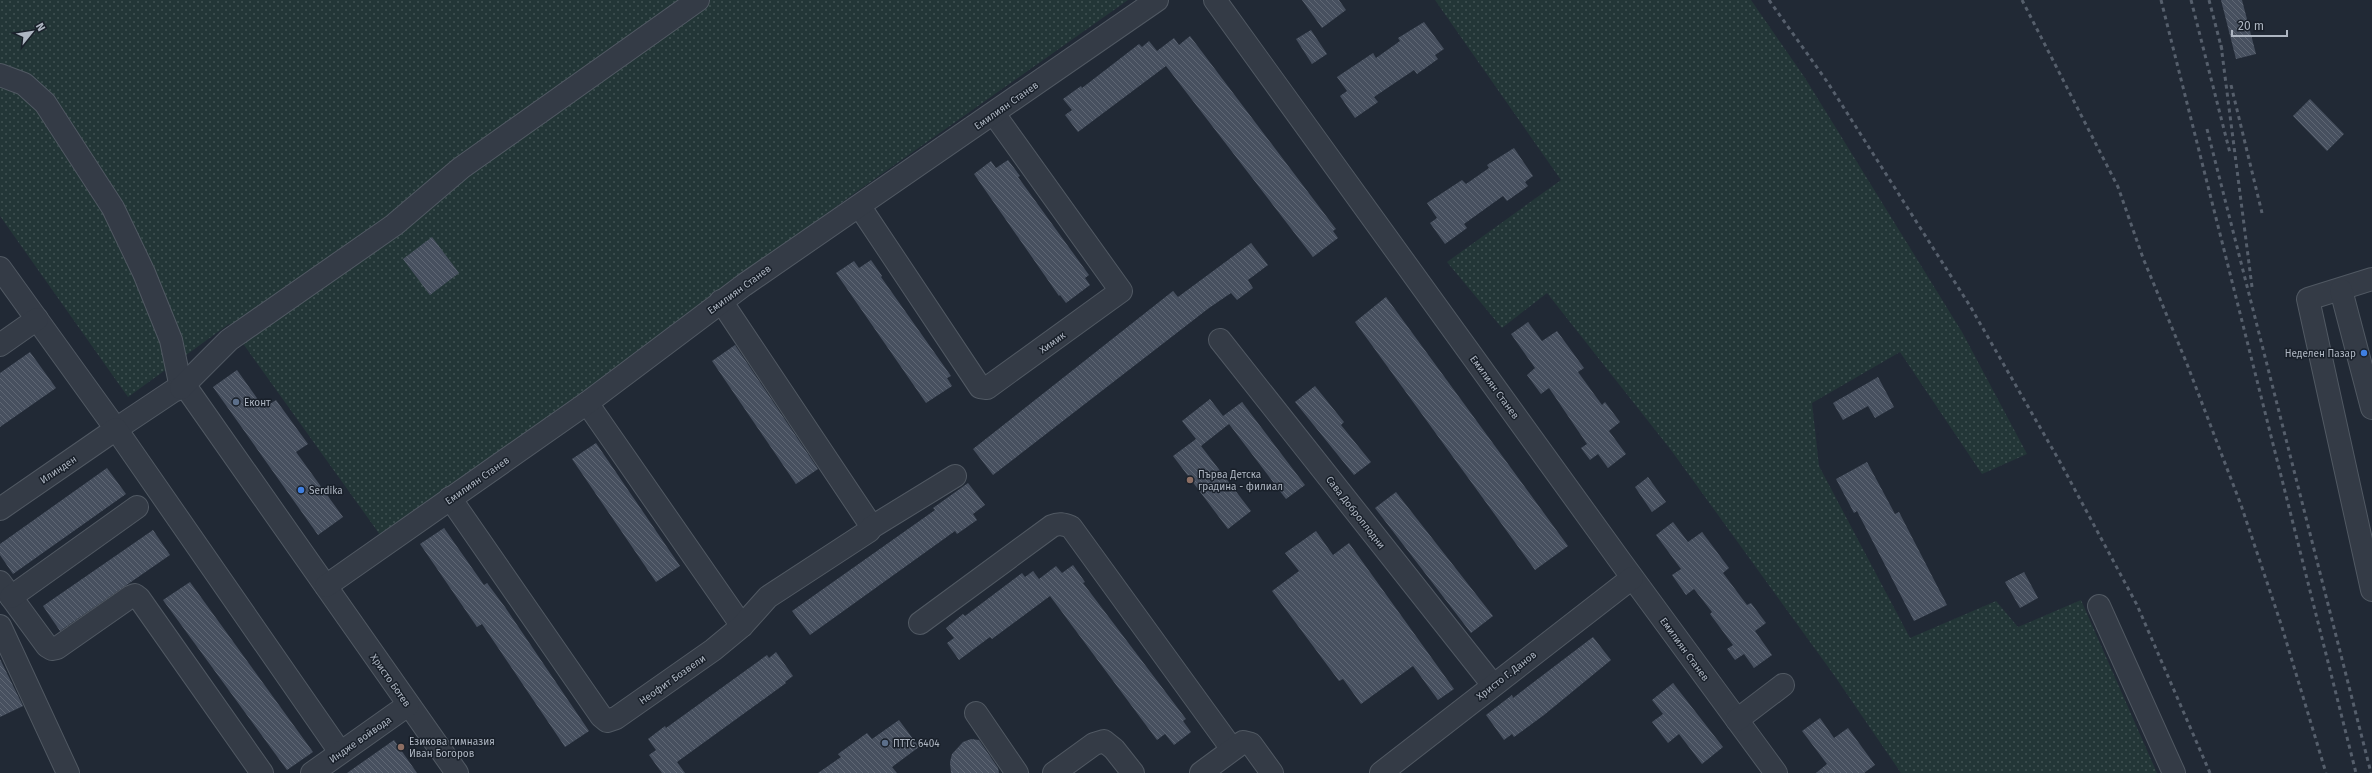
<svg xmlns="http://www.w3.org/2000/svg" width="2372" height="773" font-family="'Fira Sans',sans-serif">
<style>
.park{fill:url(#park-dots)}
.building{fill:url(#building-back-hatch)}
.lines{fill:none;stroke-linecap:round;stroke-linejoin:round}
.minor-casing{stroke:#515963;stroke-width:24}
.minor{stroke:#343b46;stroke-width:22}
.rail{stroke:#565f6c;stroke-width:3;stroke-dasharray:4 4;stroke-linecap:butt}
.shop-dot{fill:#3f7fe0;stroke:#19202a;stroke-width:1.5}
.service-dot{fill:#5c6f8a;stroke:#19202a;stroke-width:1.5}
.education-dot{fill:#8d6e63;stroke:#19202a;stroke-width:1.5}
.labels{text-anchor:middle;stroke-width:3;stroke-linejoin:round;paint-order:stroke}
.street-label{font-size:10px;fill:#aeb6c2;stroke:#19202a}
.poi-label{font-size:10px;fill:#aeb6c2;stroke:#19202a;text-anchor:start}
</style>
<defs>
<pattern id="park-dots" width="8" height="8" patternUnits="userSpaceOnUse"><rect width="8" height="8" fill="#233637"/><path d="M2 2h.1M6 6h.1" fill="none" stroke="#405152" stroke-width="1.8" stroke-linecap="round"/></pattern>
<pattern id="building-back-hatch" width="6" height="6" patternUnits="userSpaceOnUse"><rect width="6" height="6" fill="#47505f"/><path d="M-1 5l2 2M0 0l6 6M5-1l2 2" fill="none" stroke="#5f6774"/></pattern>
</defs>
<rect width="100%" height="100%" fill="#212935"/>
<g class="park">
<polygon points="0,0 1128,0 852,195 383,539 229,324 128,397 0,216"/>
<polygon points="1435,0 1751,0 1805,78 1962,332 2027,454 1982,474 1900,352 1812,403 1819,466 1910,638 1996,601 2018,627 2081,600 2157,773 1901,773 1834,675 1671,450 1547,293 1502,328 1447,262 1561,180"/>
</g>
<g class="building">
<polygon points="1302,0 1339,0 1346,10 1322,28"/>
<polygon points="2221,0 2242,0 2256,54 2236,59"/>
<polygon points="1424,22 1444,49 1435,55 1438,59 1417,74 1414,70 1374,97 1378,102 1355,118 1340,96 1347,91 1337,77 1373,53 1376,58 1400,41 1398,38"/>
<polygon points="1311,30 1327,54 1312,64 1296,39"/>
<polygon points="1190,36 1336,229 1333,231 1338,238 1313,257 1166,66 1078,132 1065,115 1072,110 1063,99 1081,86 1082,88 1139,44 1142,47 1149,41 1157,51 1174,38 1179,45"/>
<polygon points="2310,99 2344,134 2327,151 2293,116"/>
<polygon points="1514,148 1533,176 1525,182 1528,186 1507,201 1503,196 1464,224 1467,228 1445,244 1430,223 1437,218 1427,203 1462,180 1466,184 1489,168 1487,165"/>
<polygon points="1008,160 1020,176 1018,177 1089,275 1085,278 1090,285 1066,303 1060,295 1059,296 974,174 991,161 996,168"/>
<polygon points="432,237 459,273 430,295 403,259"/>
<polygon points="1251,243 1268,265 1248,280 1253,288 1237,300 1231,293 1209,308 993,475 973,449 1173,291 1178,297"/>
<polygon points="871,260 882,276 881,277 951,376 947,378 952,386 926,403 836,273 854,261 859,268"/>
<polygon points="1386,297 1568,546 1535,570 1355,322"/>
<polygon points="1528,322 1542,341 1557,331 1584,368 1578,372 1602,405 1605,402 1620,422 1609,431 1626,454 1608,468 1598,454 1590,460 1581,448 1587,444 1549,388 1541,394 1527,375 1535,368 1511,334"/>
<polygon points="735,345 818,469 796,484 712,361"/>
<polygon points="30,352 56,388 0,427 0,373"/>
<polygon points="237,370 264,408 276,400 308,444 296,452 343,517 318,535 213,387"/>
<polygon points="1878,377 1894,407 1875,418 1868,406 1843,420 1833,403"/>
<polygon points="1315,386 1344,422 1341,425 1371,462 1354,475 1295,402"/>
<polygon points="1210,399 1223,416 1242,402 1305,485 1286,499 1229,424 1201,446 1251,511 1228,529 1173,456 1196,439 1182,421"/>
<polygon points="596,443 680,566 656,582 572,459"/>
<polygon points="1867,462 1895,514 1899,512 1947,605 1914,621 1857,511 1854,513 1836,479"/>
<polygon points="107,468 126,494 13,574 0,555 0,544"/>
<polygon points="1648,477 1666,502 1652,512 1635,487"/>
<polygon points="968,483 985,505 973,514 977,520 957,534 955,531 810,635 792,611 935,510 933,508"/>
<polygon points="1396,492 1493,616 1471,633 1375,508"/>
<polygon points="1673,522 1688,542 1702,532 1729,568 1723,573 1747,605 1751,603 1766,623 1755,631 1772,655 1754,668 1744,654 1735,660 1727,649 1733,645 1710,614 1712,612 1694,589 1686,595 1672,575 1681,569 1656,535"/>
<polygon points="444,528 484,585 487,583 505,607 589,731 565,747 482,624 477,627 420,544"/>
<polygon points="153,530 170,555 60,631 43,606"/>
<polygon points="1316,531 1333,555 1349,543 1454,689 1438,700 1413,666 1361,704 1343,679 1339,681 1272,591 1299,571 1285,553"/>
<polygon points="1073,565 1085,582 1083,583 1186,719 1183,721 1191,732 1174,745 1165,734 1157,740 1050,596 992,639 990,637 959,660 947,643 954,638 946,628 963,614 965,616 1022,573 1025,577 1033,571 1039,579 1056,566 1062,573"/>
<polygon points="2024,572 2038,598 2020,608 2005,582"/>
<polygon points="190,582 313,752 287,770 163,600"/>
<polygon points="1593,637 1611,660 1544,715 1514,737 1512,734 1504,740 1486,715 1512,695 1513,698"/>
<polygon points="776,652 793,676 785,682 786,683 677,762 685,773 662,773 649,755 656,750 648,739 665,726 666,728 767,655 769,658"/>
<polygon points="0,659 23,706 0,717"/>
<polygon points="1673,683 1723,747 1702,764 1679,734 1668,743 1652,722 1663,714 1652,700"/>
<polygon points="1820,718 1834,738 1848,728 1875,765 1864,773 1816,773 1827,764 1802,731"/>
<polygon points="899,720 919,747 892,767 897,773 818,773 841,757 838,754 867,733 872,739"/>
<polygon points="971,739 979,740 998,768 999,773 951,773 950,762 952,754 963,742"/>
<polygon points="394,740 417,773 347,773"/>
</g>
<g class="lines">
<g class="minor-casing">
<g id="minor">
<polyline points="1215,0 1621,562 1776,773"/>
<polyline points="0,75 24,84 45,103 113,208 144,273 171,340 181,388"/>
<polyline points="860,207 980,387 987,388 1121,291 994,114"/>
<polyline points="0,268 116,429 173,391 181,388 188,390 457,773"/>
<polyline points="2372,279 2308,299 2372,590"/>
<polyline points="2341,290 2372,408"/>
<polyline points="721,301 872,527"/>
<polyline points="1220,340 1493,685"/>
<polyline points="0,345 37,319"/>
<polyline points="181,388 229,340 394,225 461,168 698,0"/>
<polyline points="587,403 742,626"/>
<polyline points="450,498 601,716 607,721 616,718 713,650 742,626 768,597 869,531 872,527 955,476"/>
<polyline points="0,509 116,429 340,752"/>
<polyline points="0,582 47,646 52,649 57,648 130,597 135,595 139,598 262,773"/>
<polyline points="326,586 587,403 744,285 1157,0"/>
<polyline points="11,597 137,507"/>
<polyline points="2099,606 2174,773"/>
<path d="M 920,623 L 1052,526 C 1059,523 1063,524 1071,527 L 1232,749"/>
<polyline points="0,626 68,773"/>
<polyline points="976,713 1017,773"/>
<polyline points="1737,720 1783,685"/>
<polyline points="312,773 408,705"/>
<polyline points="1054,773 1094,744 1104,741 1114,749 1133,773"/>
<polyline points="1201,773 1243,742 1251,744 1272,773"/>
<polyline points="1381,773 1632,578"/>
</g>
</g>
<use href="#minor" class="minor"/>
<g class="rail">
<polyline points="1769,0 1828,83 1970,306 2060,462 2137,605 2210,773"/>
<polyline points="2022,0 2118,187 2143,258 2187,364 2241,505 2281,624 2326,773"/>
<polyline points="2161,0 2356,773"/>
<polyline points="2191,0 2230,153"/>
<polyline points="2209,0 2222,50"/>
<polyline points="2221,45 2252,287"/>
<polyline points="2231,85 2262,213"/>
<polyline points="2207,129 2371,773"/>
</g>
</g>
<g class="shop-dot">
<circle cx="2364" cy="353" r="4"/>
<circle cx="301" cy="490" r="4"/>
</g>
<g class="service-dot">
<circle cx="236" cy="402" r="4"/>
<circle cx="885" cy="743" r="4"/>
</g>
<g class="education-dot">
<circle cx="1190" cy="480" r="4"/>
<circle cx="401" cy="747" r="4"/>
</g>
<g class="labels">
<g class="street-label">
<text transform="translate(1006 105) rotate(-35)" y="4">Емилиян Станев</text>
<text transform="translate(739 289) rotate(-36)" y="4">Емилиян Станев</text>
<text transform="translate(1052 342) rotate(-36)" y="4">Химик</text>
<text transform="translate(1495 387) rotate(54)" y="4">Емилиян Станев</text>
<text transform="translate(58 469) rotate(-34)" y="4">Илинден</text>
<text transform="translate(477 480) rotate(-35)" y="4">Емилиян Станев</text>
<text transform="translate(1356 512) rotate(52)" y="4">Сава Доброплодни</text>
<text transform="translate(1685 649) rotate(54)" y="4">Емилиян Станев</text>
<text transform="translate(1506 675) rotate(-38)" y="4">Христо Г. Данов</text>
<text transform="translate(672 679) rotate(-35)" y="4">Неофит Бозвели</text>
<text transform="translate(391 680) rotate(55)" y="4">Христо Ботев</text>
<text transform="translate(360 739) rotate(-35)" y="4">Индже войвода</text>
</g>
<g class="poi-label">
<text x="2356" y="357" text-anchor="end">Неделен Пазар</text>
<text x="244" y="406">Еконт</text>
<text x="1198" y="478">Първа Детска<tspan x="1198" dy="12">градина - филиал</tspan></text>
<text x="309" y="494">Serdika</text>
<text x="409" y="745">Езикова гимназия<tspan x="409" dy="12">Иван Богоров</tspan></text>
<text x="893" y="747">ПТТС 6404</text>
</g>
</g>
<g transform="translate(32 32) rotate(60)" stroke="#19202a" stroke-width="3" paint-order="stroke">
<path d="M0-3L7 15L0 10L-7 15Z" fill="#aeb6c2"/>
<text y="-6" font-size="11" font-weight="bold" text-anchor="middle" fill="#aeb6c2">N</text>
</g>
<path d="M2232 30v6h55v-6" fill="none" stroke="#aeb6c2" stroke-width="2"/>
<text x="2238" y="30" font-size="12" fill="#aeb6c2" stroke="#19202a" stroke-width="3" paint-order="stroke">20 m</text>
</svg>
